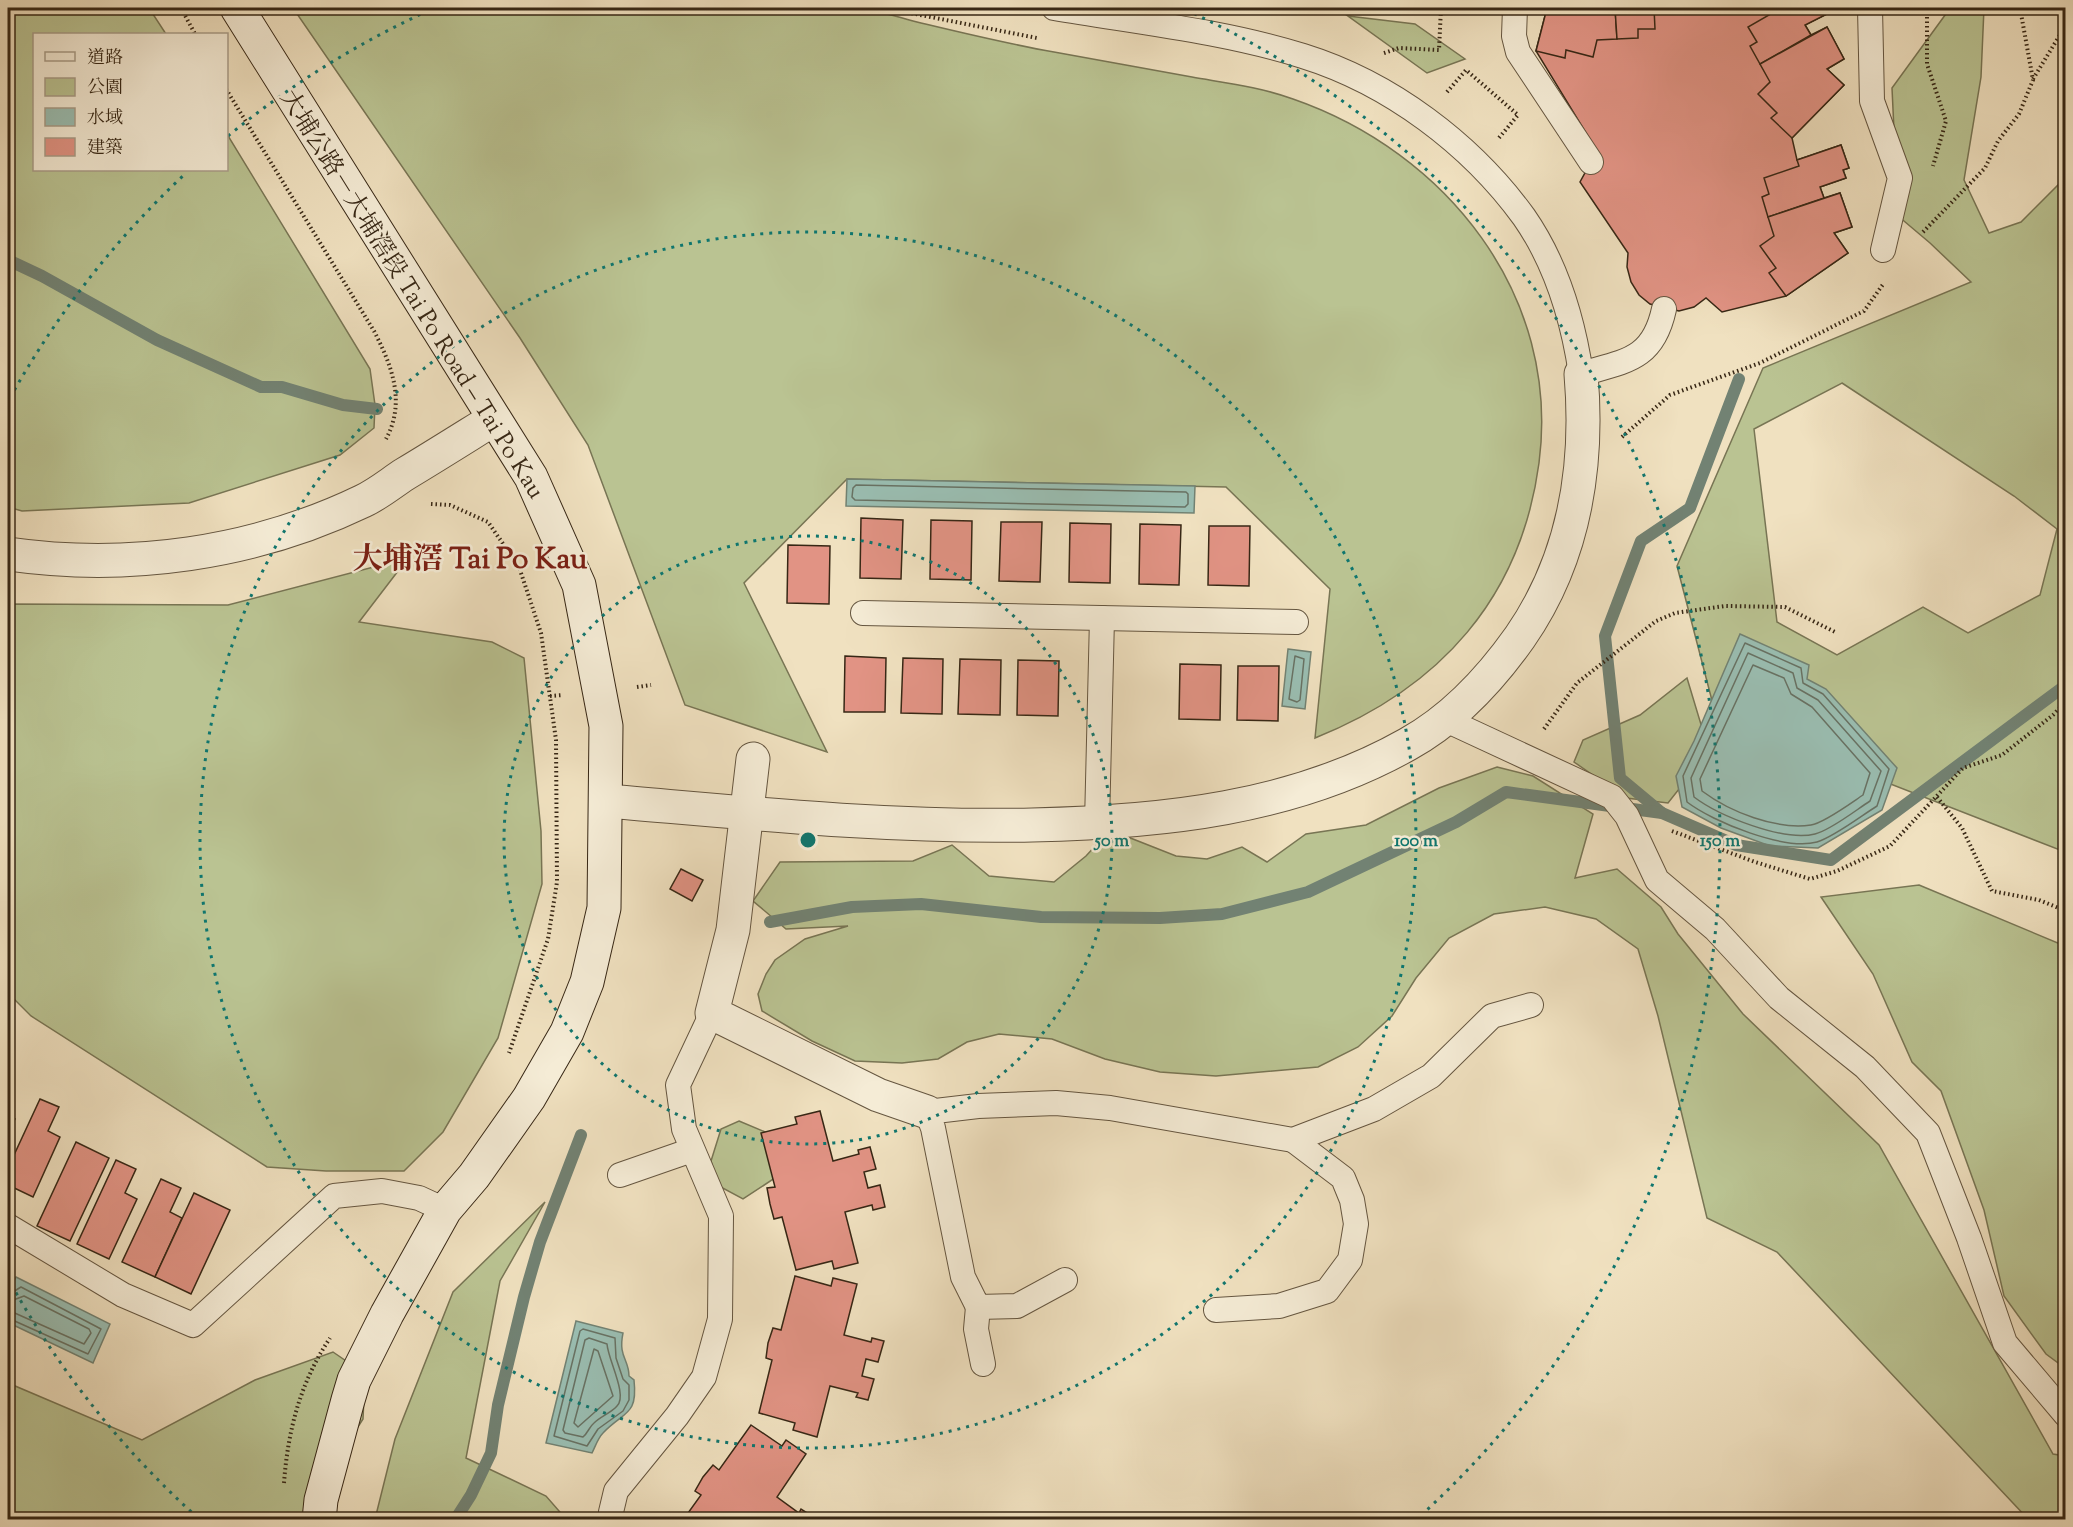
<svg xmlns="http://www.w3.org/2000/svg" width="2073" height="1527" font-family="'Sorts Mill Goudy','Noto Serif TC',serif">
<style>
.green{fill:#bac392;stroke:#787554;stroke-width:1.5;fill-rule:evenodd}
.water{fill:#9abeb2;stroke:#728273;stroke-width:1.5}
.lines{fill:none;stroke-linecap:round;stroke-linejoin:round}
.shore{stroke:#687264;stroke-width:1.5}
.stream{stroke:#728273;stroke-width:12}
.building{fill:#e19384;stroke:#372715;stroke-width:1.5}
.lane-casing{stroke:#655640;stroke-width:26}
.street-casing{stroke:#655640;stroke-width:35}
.secondary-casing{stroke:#372715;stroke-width:35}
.path{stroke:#372715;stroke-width:4;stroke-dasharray:1.5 3;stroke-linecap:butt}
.lane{stroke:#f5ecd6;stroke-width:24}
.street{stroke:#f5ecd6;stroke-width:33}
.secondary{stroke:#f5ecd6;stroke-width:33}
.ring{fill:none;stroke:#0f766e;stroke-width:3;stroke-dasharray:3 6}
.labels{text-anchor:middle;stroke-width:5;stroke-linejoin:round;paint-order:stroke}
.street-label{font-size:24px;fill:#372715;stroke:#f5ecd6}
.district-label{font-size:30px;font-weight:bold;fill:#7a1f14;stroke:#f5ecd6}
.centre{fill:#0f766e;stroke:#f5ecd6;stroke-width:3}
.ring-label{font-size:18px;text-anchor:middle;font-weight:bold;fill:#0f766e;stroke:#f5ecd6;stroke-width:5;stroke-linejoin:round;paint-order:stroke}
</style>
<rect width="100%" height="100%" fill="#f0e1c0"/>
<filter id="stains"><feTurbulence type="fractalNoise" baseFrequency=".00333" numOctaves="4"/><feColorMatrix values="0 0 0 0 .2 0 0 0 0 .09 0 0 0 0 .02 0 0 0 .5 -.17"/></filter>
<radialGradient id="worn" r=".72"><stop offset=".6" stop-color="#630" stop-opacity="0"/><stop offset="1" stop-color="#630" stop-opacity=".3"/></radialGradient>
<g class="green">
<polygon points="8,8 149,8 166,34 34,34 34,170 226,170 227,134 370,369 375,405 374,428 340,455 189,503 22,511 8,507"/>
<path d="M 293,8 C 417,8 542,8 667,8 C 707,8 748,8 788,8 C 810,8 832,6 854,8 C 875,9 897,17 917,22 C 963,33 1008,44 1054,52 C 1100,60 1146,69 1192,77 C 1226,83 1260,87 1293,99 C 1446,152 1561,295 1539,463 C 1521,598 1440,688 1315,738 L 1330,589 L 1226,487 L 847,479 L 744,583 L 827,752 L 685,705 L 588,445 L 520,338 Z"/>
<path d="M 1947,8 L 1984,8 L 1981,77 L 1964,180 L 1989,233 L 2021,222 L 2059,184 L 2065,187 L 2065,852 L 1716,716 L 1677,566 L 1763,368 L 1971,282 L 1930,243 L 1898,216 L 1892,88 L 1948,11 ZM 1842,383 L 2014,496 L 2057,529 L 2040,595 L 1968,633 L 1923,607 L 1837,655 L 1777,622 L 1754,429 Z"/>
<polygon points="1348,16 1415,24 1465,59 1427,73"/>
<polygon points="408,558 359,622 492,642 524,658 541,831 542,884 498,1038 443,1132 404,1171 326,1171 267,1167 31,1016 8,993 8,604 228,605"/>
<polygon points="1687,678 1709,751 1668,803 1626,798 1574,762 1583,740 1640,715"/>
<polygon points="1497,767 1533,776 1593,814 1575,878 1617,869 1661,907 1678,934 1743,1014 1879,1145 2053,1454 2065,1456 2065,1519 2028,1519 1777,1252 1707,1218 1658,1016 1638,949 1596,919 1545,907 1494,914 1449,938 1416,978 1392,1016 1358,1047 1318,1067 1216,1076 1160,1072 1105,1059 1052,1039 999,1034 967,1042 938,1059 902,1063 855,1061 812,1041 762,1011 758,994 766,974 775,960 805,939 848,926 786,929 753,901 780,862 913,861 952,845 989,876 1054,882 1086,856 1110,830 1176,856 1207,859 1242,847 1267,862 1306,834 1366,825 1439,788"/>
<polygon points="1919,885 2065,946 2065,1368 2046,1354 2004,1296 1984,1210 1941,1091 1912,1062 1873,974 1821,897"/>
<polygon points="739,1121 770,1134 781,1174 743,1199 717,1185 711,1161 721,1129"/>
<polygon points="545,1202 500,1281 466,1458 546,1496 566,1519 375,1519 395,1439 453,1292"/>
<polygon points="333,1352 365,1374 363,1419 299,1520 8,1519 8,1383 142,1440 255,1380"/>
</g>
<g class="water">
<polygon points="847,479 1195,486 1194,513 846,506"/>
<polygon points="1740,634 1809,665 1807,679 1826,689 1897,768 1882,810 1818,848 1770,846 1721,828 1682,807 1676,776 1694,741"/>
<polygon points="1288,649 1311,652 1305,709 1282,706"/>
<polygon points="16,1277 110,1324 93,1363 9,1323 8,1293"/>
<path d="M 576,1321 L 623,1333 C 618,1357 629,1359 629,1376 L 634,1380 C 638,1416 624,1411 603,1433 C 598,1438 595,1447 592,1453 L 546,1443 Z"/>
</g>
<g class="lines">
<g class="shore">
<polygon points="856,485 1186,492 1188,494 1188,504 1185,507 855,500 852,497 853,488"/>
<path d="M 1745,643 L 1801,668 L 1803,683 L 1823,694 L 1889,769 L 1877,806 C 1861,816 1834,837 1817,842 C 1785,851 1713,822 1687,802 L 1683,776 Z"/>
<path d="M 1748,653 L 1793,673 L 1797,688 L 1818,700 L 1881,771 L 1870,801 C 1856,810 1831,830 1815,834 C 1784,842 1719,816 1694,797 L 1691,778 Z"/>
<polygon points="1295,656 1304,659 1300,700 1297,702 1289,699"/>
<path d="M 1753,665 L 1784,678 L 1791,694 L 1812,707 L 1870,773 L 1863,795 C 1851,803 1824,823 1811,825 C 1776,830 1730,812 1702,791 L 1700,779 Z"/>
<polyline points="8,1295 21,1287 101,1329 88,1354 8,1318"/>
<polyline points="8,1302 24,1296 89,1329 91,1333 84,1344 8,1310"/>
<polygon points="583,1329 615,1338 616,1358 623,1379 629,1385 629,1400 623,1411 598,1429 587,1446 554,1436 580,1331"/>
<path d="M 589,1338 L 607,1344 C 608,1360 628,1395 617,1406 C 611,1413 601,1416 594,1423 C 589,1427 588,1433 583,1437 L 565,1433 L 563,1430 L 585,1340 Z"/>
<polygon points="594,1349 598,1351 613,1396 578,1427 574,1423"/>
</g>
<g class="stream">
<polyline points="8,260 42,276 157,340 261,387 282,387 343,405 377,409"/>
<polyline points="1662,813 1620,778 1605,636 1641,541 1690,508 1739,379"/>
<polyline points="770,922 852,907 921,904 1041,917 1160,918 1222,914 1308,892 1456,822 1506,792 1662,813 1736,845 1831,860 2066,685"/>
<polyline points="455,1520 471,1495 491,1453 498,1405 524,1297 540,1242 581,1135"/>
</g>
</g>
<g class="building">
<polygon points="1547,8 1826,8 1829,13 1805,25 1811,35 1827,27 1844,59 1827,69 1844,85 1792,138 1797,160 1841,145 1849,168 1843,170 1846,178 1820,187 1824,198 1840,193 1852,227 1834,233 1848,253 1786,296 1722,312 1706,298 1694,307 1679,311 1650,304 1639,295 1631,282 1627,267 1628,253 1580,182 1597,151 1536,51"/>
<polygon points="1547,8 1615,8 1617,39 1597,40 1593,57 1566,50 1565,58 1536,51"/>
<polygon points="1615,8 1654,8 1655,29 1638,29 1638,38 1617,39"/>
<polygon points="1781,8 1826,8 1829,13 1805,25 1811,35 1760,64 1750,46 1757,42 1748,27"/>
<polygon points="1827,27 1844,59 1827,69 1844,85 1792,138 1771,118 1777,113 1758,94 1770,82 1760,64"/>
<polygon points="1841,145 1849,168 1843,170 1846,178 1820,187 1824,198 1768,217 1762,197 1769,194 1764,178 1799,166 1797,160"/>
<polygon points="1840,193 1852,227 1834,233 1848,253 1786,296 1769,273 1776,268 1760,246 1774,236 1768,217"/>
<polygon points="861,518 903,520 901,579 860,578"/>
<polygon points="931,520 972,521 971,580 930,579"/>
<polygon points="1001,522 1042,522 1040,582 999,581"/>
<polygon points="1070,523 1111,524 1110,583 1069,582"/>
<polygon points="1140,524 1181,525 1179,585 1139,584"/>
<polygon points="1209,526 1250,526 1249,586 1208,585"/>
<polygon points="788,545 830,546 829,604 787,603"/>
<polygon points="845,656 886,658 885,712 844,712"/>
<polygon points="903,658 943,659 942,714 901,713"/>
<polygon points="960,659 1001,660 1000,715 958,714"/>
<polygon points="1018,660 1059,661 1058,716 1017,715"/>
<polygon points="1180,664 1221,665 1220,720 1179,719"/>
<polygon points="1238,666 1279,666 1278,721 1237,720"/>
<polygon points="681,869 703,880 692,901 670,889"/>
<polygon points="8,1086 14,1089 8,1103"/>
<polygon points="40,1099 59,1107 48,1131 60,1137 33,1197 8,1185 8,1168"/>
<polygon points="820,1111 833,1161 859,1154 858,1150 870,1147 876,1169 864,1172 868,1188 880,1185 885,1207 873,1210 872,1205 845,1212 858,1263 834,1269 832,1261 796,1270 782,1217 774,1219 770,1204 767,1188 775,1187 761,1133 797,1124 795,1117"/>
<polygon points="8,1116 15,1119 8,1135"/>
<polygon points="76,1142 109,1158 70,1241 37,1226"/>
<polygon points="116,1160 136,1169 125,1193 137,1199 109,1259 77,1244"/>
<polygon points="161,1179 181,1188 170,1212 182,1218 155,1277 122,1262"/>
<polygon points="194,1193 230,1210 191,1294 155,1277"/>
<polygon points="795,1276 831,1286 833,1278 857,1284 844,1335 871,1342 872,1338 884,1341 878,1362 866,1359 862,1376 874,1379 868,1400 856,1397 858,1393 830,1386 817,1437 793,1430 795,1423 759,1413 772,1360 766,1358 768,1343 773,1328 781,1330"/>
<polygon points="751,1425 782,1446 786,1440 806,1454 777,1497 799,1513 801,1509 812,1516 809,1520 683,1520 701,1495 695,1491 703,1477 713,1465 719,1470"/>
</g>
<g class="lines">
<g class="lane-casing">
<g id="lane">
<path d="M 1054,8 C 1136,22 1223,31 1303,56 C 1390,83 1471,144 1524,217 C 1556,263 1573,320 1581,374 C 1626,361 1653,360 1664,309"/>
<polyline points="1515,8 1514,36 1518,52 1591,162"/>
<polyline points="1870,8 1872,101 1900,178 1883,250"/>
<polyline points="863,613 1296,622"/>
<polyline points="1444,719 1612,797 1627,816 1657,880 1715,929 1779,998 1865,1067 1928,1133 1969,1238 2005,1343 2066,1415"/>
<polyline points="1097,823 1102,618"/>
<polyline points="620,1175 692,1150"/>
<polyline points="8,1226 123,1295 193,1325 334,1196 382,1191 419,1198 445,1210"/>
<polyline points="1065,1280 1017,1306 978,1307 963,1277 933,1128 927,1112 978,1106 1056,1103 1110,1108 1293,1140 1374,1109 1431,1076 1492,1016 1531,1005"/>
<polyline points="978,1307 976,1329 983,1364"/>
<polyline points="1216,1310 1279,1306 1327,1291 1350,1260 1356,1224 1352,1200 1343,1178 1293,1140"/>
<polyline points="613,1520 611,1512 616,1491 677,1416 704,1377 720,1319 721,1216 684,1129 678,1085 712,1013"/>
</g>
</g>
<g class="street-casing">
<g id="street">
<path d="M 8,554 C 128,571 253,554 363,501 C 378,494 391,483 405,474 C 435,456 465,437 494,419"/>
<polyline points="753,759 733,930 712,1013 878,1095 927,1112"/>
<path d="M 607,801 C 749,813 890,828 1032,825 C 1161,822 1293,809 1408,744 C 1453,719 1491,678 1520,637 C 1574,559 1589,467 1581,374"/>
</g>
</g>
<g class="secondary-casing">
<polyline id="secondary" points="237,8 531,477 579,585 606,726 604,908 587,982 567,1032 529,1098 474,1176 445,1210 387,1314 354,1380 348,1400 321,1500 319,1520"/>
</g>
<g class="path">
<polyline points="181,8 195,34"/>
<polyline points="885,8 1037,38"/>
<polyline points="1927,8 1927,64 1946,121 1933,166"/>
<polyline points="1384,53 1399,48 1439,50 1441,8"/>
<polyline points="2033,79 2066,25"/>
<path d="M 226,89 L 374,331 C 392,366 406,402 386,439"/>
<polyline points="1447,92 1466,70 1518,115 1498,139"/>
<polyline points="1923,232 1985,168 1998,141 2019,114 2033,80 2020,8"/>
<polyline points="1622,437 1670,395 1760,363 1864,311 1884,283"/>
<polyline points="431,504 450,505 488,522 519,567 541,633 556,740 557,882 548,939 509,1053"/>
<polyline points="637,687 651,685"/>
<polyline points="550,696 563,695"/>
<polyline points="1544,729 1577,683 1656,621 1675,613 1725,606 1785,607 1837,633"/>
<polyline points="1937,797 1962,828 1992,891 2039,900 2066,911"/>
<polyline points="1672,831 1755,862 1810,879 1837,871 1890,846 1963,768 2002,755 2053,715 2066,701"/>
<path d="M 284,1483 C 288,1430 300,1383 330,1338"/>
</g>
<use href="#lane" class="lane"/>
<use href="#street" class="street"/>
<use href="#secondary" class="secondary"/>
</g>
<g class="ring">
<circle cx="808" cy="840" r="304"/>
<circle cx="808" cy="840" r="608"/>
<path d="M198 1518A912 912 0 0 1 10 1282M10 398A912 912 0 0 1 186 173M228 136A912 912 0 0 1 430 10M1186 10A912 912 0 0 1 1418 1518"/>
</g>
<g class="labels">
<g class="street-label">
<text transform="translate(413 294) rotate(58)" y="8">大埔公路－大埔滘段 Tai Po Road – Tai Po Kau</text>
</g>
<g class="district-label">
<text x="470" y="568">大埔滘 Tai Po Kau</text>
</g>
</g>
<circle cx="808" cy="840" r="9" class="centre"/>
<g class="ring-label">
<text x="1112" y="846">50 m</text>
<text x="1416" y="846">100 m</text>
<text x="1720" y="846">150 m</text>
</g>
<rect width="2073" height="1527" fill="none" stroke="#f0e1c0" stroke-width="30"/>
<rect x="9" y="9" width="2055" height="1509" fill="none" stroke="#372715" stroke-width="3"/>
<rect x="15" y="15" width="2043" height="1497" fill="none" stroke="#372715" stroke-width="1.5"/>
<rect x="33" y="33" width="195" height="138" fill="#f5ecd6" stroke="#a99d89" stroke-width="1.5"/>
<rect x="45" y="52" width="30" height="9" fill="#f5ecd6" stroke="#a99d89" stroke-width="1.5"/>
<text x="87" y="63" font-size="18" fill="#372715">道路</text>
<rect x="45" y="78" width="30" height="18" fill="#bac392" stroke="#a99d89" stroke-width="1.5"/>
<text x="87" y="93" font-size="18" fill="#372715">公園</text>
<rect x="45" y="108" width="30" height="18" fill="#9abeb2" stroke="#a99d89" stroke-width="1.5"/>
<text x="87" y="123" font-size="18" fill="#372715">水域</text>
<rect x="45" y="138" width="30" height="18" fill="#e19384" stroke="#a99d89" stroke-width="1.5"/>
<text x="87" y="153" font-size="18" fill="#372715">建築</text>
<rect width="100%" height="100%" filter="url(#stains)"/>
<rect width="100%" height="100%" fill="url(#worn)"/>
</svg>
